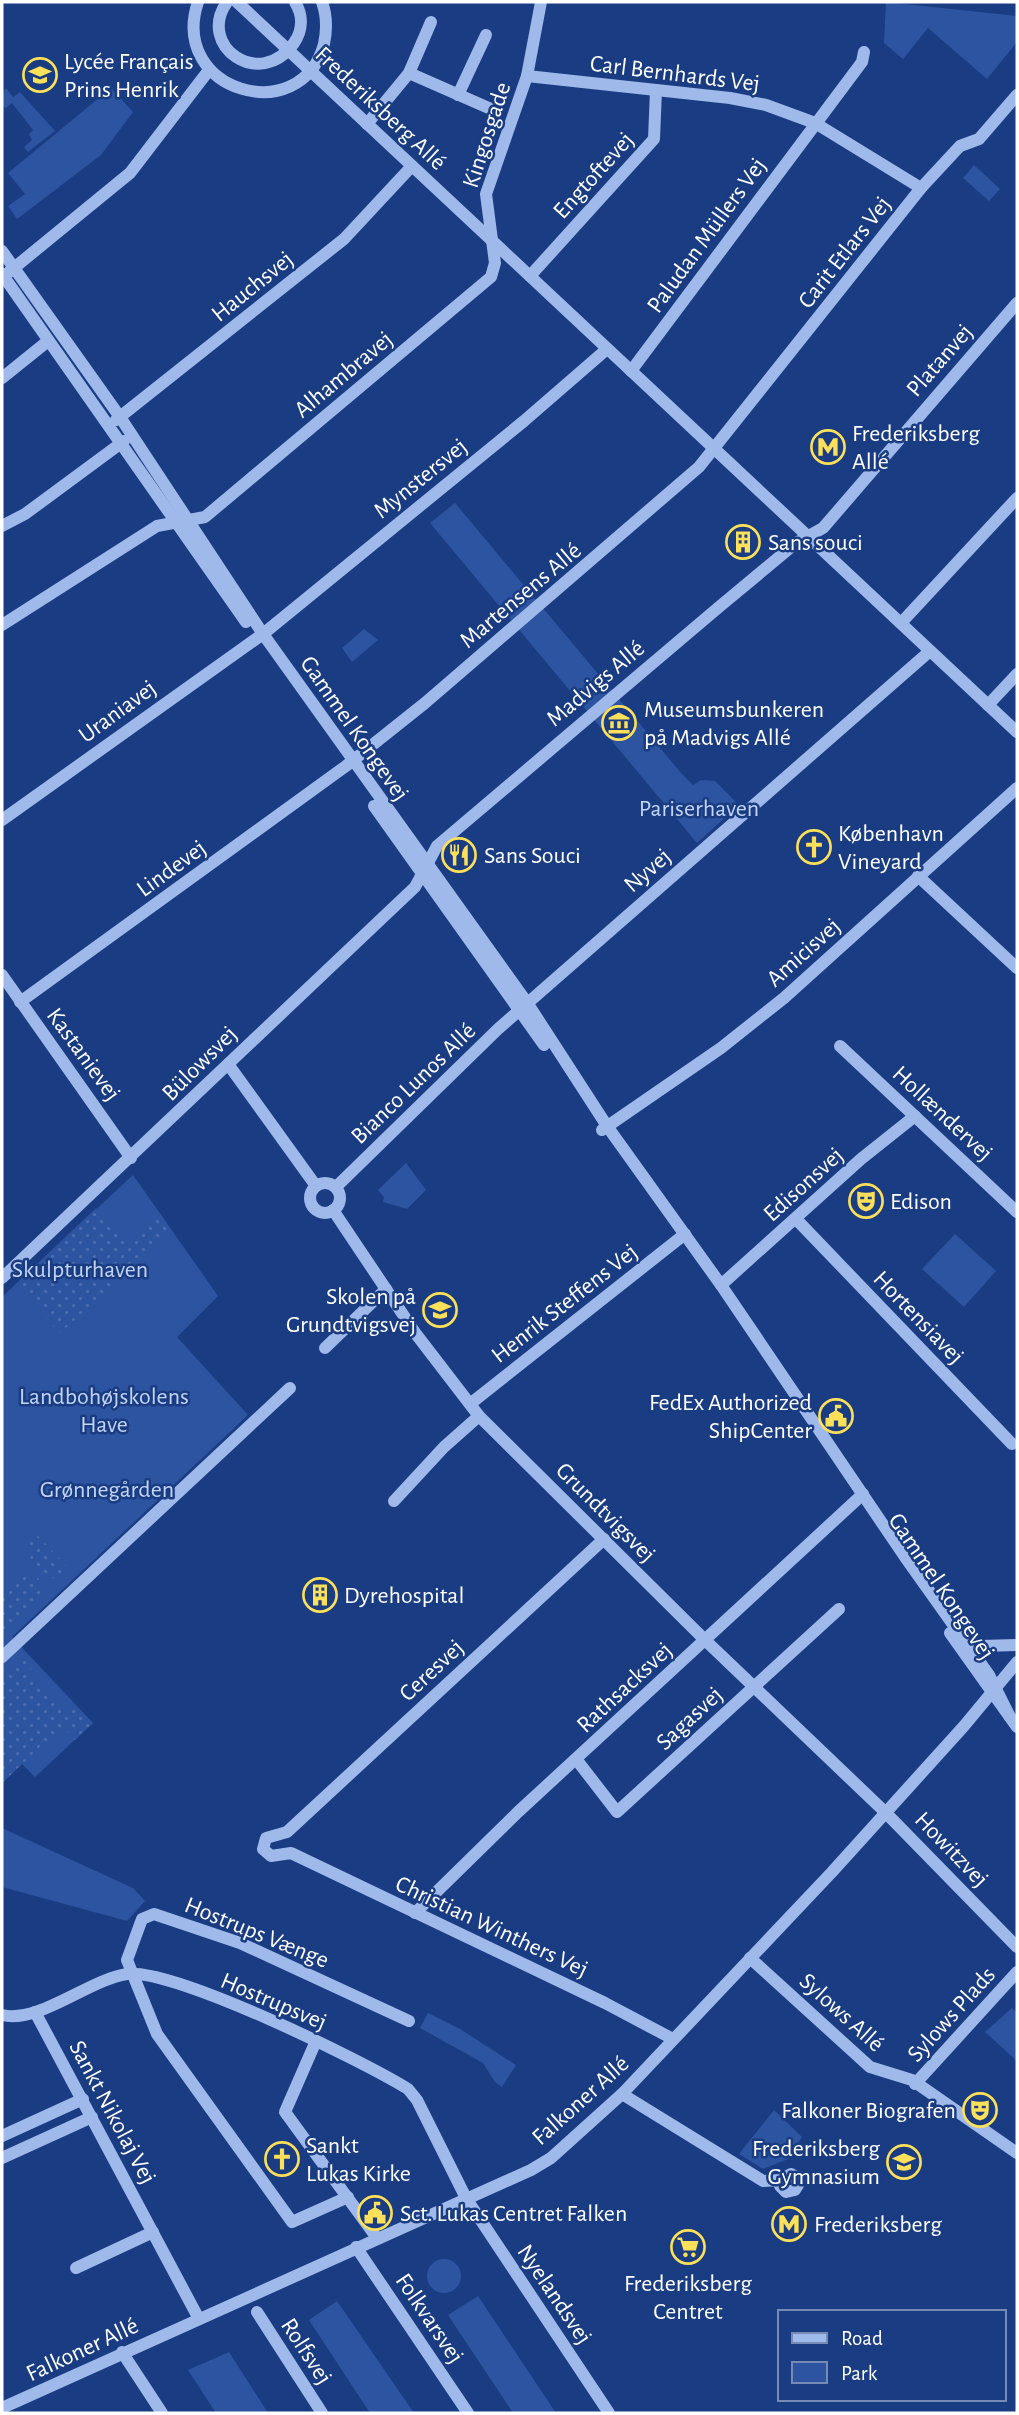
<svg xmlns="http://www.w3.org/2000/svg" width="1019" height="2415" font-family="'Alegreya Sans',sans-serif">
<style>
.park{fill:#2d54a1}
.garden{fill:url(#garden-dots)}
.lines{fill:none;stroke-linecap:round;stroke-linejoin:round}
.minor{stroke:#9fb9eb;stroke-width:12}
.labels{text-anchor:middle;stroke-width:5;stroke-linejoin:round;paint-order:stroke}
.poi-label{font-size:24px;fill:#fff;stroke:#1a3c82;text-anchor:start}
.street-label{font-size:24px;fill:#fff;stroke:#1a3c82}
.park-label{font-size:24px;fill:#c3d5f8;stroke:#1a3c82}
</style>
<defs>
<pattern id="garden-dots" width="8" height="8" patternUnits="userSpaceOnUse" patternTransform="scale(1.75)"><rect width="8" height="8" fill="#2d54a1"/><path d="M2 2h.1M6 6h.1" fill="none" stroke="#4c6eaf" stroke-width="1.8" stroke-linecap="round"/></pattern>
</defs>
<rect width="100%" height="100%" fill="#1a3c82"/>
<g class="park">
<polygon points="886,2 1017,16 1017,42 987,79 928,28 903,59 884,43"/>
<polygon points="6,88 13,97 20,92 55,131 28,152 24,147 32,140 29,134 33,130 12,103 6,108 2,106 2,94"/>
<polygon points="111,88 133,112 101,155 17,219 8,206 25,194 8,173"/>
<polygon points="974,165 1000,189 989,201 963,178"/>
<polygon points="455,503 681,773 693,785 701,780 715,781 739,805 697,843 430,523"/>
<polygon points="364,629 378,640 352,662 342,648"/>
<polygon points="406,1163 426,1190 407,1209 383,1202 384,1197 378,1190"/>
<polygon points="133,1175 218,1296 177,1337 248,1415 12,1637 93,1723 35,1777 22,1764 2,1783 2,1297"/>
<polygon points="955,1234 996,1271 964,1307 922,1269"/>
<polygon points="2,1828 133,1888 145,1901 127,1921 2,1887"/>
<polygon points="1012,2008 1017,2013 1017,2061 985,2032"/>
<polygon points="428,2013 460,2029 516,2065 502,2087 495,2082 483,2063 420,2028"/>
<polygon points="774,2110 802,2137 788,2159 763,2169 739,2154"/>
<circle cx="444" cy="2276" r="17"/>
<polygon points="478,2296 556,2413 513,2413 448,2315"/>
<polygon points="337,2301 414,2413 370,2413 309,2320"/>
<polygon points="229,2352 268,2413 216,2413 188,2370"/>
</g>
<g class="garden">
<polygon points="96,1208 128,1240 160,1213 172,1231 60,1333 15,1285"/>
<polygon points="37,1535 72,1572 61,1582 34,1568 27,1545"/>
<polygon points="25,1574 38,1578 48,1592 2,1636 2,1596"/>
<polygon points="22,1653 34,1666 26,1673 61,1711 72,1702 93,1723 75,1740 62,1726 2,1783 2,1673"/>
</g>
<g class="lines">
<g class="minor">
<path d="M 198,2 C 168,91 301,130 324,44 C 327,30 327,16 322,2"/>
<path d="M 227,2 C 196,46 260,91 294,43 C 303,30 303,15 295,2"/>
<polyline points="237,2 1017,732"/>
<polyline points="409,73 491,109"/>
<polyline points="527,76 730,98 766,105 815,123 921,188"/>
<polyline points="458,95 486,35"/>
<polyline points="367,124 409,73 431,22"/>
<polyline points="2,251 120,417 263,634 528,1004 607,1126 721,1285 905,1557 989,1675 1010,1717"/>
<polyline points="9,272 130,173 209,70"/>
<polyline points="2,274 246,622"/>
<polyline points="530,276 654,139 656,90"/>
<polyline points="631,371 862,62 864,52"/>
<polyline points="2,378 48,341"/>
<polyline points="116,420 344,239 412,166"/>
<polyline points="2,526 25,514 124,441"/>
<polyline points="901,623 1017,498"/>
<polyline points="2,625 157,526 205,517 491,277 495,263 486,194 527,76 541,2"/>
<polyline points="988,705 1017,674"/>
<polyline points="374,806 544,1045"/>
<polyline points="2,820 263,634 524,421 607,349"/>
<polyline points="918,876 1017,968"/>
<polyline points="2,975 131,1158"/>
<polyline points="20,1002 346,766 425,703 699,467 921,188 960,146 979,139 1017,95"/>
<polyline points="840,1046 1017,1212"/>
<polyline points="228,1064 316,1186"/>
<polyline points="602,1130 721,1048 784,998 1017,788"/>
<circle cx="325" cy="1198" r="15"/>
<polyline points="336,1187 498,1029 930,651"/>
<polyline points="333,1210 416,1334 479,1416 705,1640 885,1812 1017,1947"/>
<polyline points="796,1219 1012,1444"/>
<polyline points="2,1278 415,887 437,846 719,607 796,543 823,528 1017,303"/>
<polyline points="721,1285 861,1159 915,1116"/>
<polyline points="325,1348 386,1289"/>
<polyline points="470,1404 685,1234"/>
<polyline points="394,1501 444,1447 479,1416"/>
<polyline points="604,1539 287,1832 266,1838 263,1849 271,1856 291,1853 605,2003 673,2039"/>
<polyline points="950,1633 1017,1727"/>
<polyline points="965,1641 980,1646 1017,1645"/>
<polyline points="2,1657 290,1388"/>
<polyline points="576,1759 617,1812 839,1609"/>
<polyline points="415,1913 518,1812 863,1494"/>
<polyline points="750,1958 870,2067 912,2080 1017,2153"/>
<polyline points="35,2012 199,2319"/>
<path d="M 2,2015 C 39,2024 88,1980 127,1974 C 174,1968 363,2061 408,2089 L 417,2100 L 466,2198 L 609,2413"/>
<polyline points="316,2041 285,2112 377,2238"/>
<polyline points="915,2084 1017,1972"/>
<polyline points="622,2094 763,2181 780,2180 791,2174 796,2177 798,2185 795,2190 786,2192 780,2186 780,2180"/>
<polyline points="2,2136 83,2099"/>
<polyline points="2,2158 92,2117"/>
<polyline points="348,2197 292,2222 157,2034 127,1960 142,1919 154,1914 240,1943 409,2021"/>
<polyline points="356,2247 468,2413"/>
<polyline points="76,2268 153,2232"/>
<polyline points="257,2312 322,2413"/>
<polyline points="122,2352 162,2413"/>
<polyline points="2,2408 531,2170 551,2158 622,2094 832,1872 964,1726 1017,1662"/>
</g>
</g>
<defs>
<g id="school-ring" transform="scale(1.75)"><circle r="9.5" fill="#1a3c82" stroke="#fde05a" stroke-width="1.5"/><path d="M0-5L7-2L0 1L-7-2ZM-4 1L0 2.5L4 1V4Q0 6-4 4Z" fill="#fde05a"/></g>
<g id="metro-ring" transform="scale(1.75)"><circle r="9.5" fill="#1a3c82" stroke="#fde05a" stroke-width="1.5"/><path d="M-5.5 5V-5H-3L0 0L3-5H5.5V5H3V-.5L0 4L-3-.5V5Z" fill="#fde05a"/></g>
<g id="building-ring" transform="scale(1.75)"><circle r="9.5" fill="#1a3c82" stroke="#fde05a" stroke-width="1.5"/><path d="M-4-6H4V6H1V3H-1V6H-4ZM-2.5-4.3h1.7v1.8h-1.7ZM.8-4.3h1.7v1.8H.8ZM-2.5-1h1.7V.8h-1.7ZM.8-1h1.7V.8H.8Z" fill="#fde05a"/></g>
<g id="museum-ring" transform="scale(1.75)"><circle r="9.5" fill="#1a3c82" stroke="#fde05a" stroke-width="1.5"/><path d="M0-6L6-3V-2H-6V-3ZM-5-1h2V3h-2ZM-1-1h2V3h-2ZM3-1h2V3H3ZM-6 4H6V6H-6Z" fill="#fde05a"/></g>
<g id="church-ring" transform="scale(1.75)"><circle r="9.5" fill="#1a3c82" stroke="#fde05a" stroke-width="1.5"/><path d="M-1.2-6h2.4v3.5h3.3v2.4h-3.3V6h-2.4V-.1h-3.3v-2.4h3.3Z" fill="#fde05a"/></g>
<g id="restaurant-ring" transform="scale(1.75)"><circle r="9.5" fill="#1a3c82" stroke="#fde05a" stroke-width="1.5"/><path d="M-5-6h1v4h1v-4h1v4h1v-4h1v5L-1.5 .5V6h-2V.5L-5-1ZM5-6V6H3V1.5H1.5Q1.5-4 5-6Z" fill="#fde05a"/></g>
<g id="theatre-ring" transform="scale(1.75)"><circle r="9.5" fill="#1a3c82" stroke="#fde05a" stroke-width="1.5"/><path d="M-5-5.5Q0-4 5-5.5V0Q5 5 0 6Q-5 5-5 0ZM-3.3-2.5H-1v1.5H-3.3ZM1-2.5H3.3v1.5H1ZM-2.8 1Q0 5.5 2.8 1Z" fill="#fde05a"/></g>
<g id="civic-ring" transform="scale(1.75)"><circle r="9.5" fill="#1a3c82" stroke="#fde05a" stroke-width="1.5"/><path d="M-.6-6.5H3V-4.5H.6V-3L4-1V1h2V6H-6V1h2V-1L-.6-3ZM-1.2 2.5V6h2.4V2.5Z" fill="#fde05a"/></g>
<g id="university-ring" transform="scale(1.75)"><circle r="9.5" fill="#1a3c82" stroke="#fde05a" stroke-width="1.5"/><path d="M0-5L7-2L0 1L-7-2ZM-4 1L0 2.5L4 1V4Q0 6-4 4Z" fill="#fde05a"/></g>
<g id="supermarket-ring" transform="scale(1.75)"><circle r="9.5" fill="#1a3c82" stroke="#fde05a" stroke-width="1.5"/><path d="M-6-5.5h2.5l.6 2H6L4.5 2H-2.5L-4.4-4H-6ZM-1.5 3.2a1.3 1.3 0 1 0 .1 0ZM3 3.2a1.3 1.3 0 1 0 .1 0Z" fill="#fde05a"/></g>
</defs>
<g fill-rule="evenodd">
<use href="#school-ring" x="40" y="75"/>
<use href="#metro-ring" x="828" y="447"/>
<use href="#building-ring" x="743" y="542"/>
<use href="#museum-ring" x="619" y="723"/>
<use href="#church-ring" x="814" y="847"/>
<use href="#restaurant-ring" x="459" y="855"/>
<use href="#theatre-ring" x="866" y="1201"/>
<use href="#school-ring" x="440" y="1310"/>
<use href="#civic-ring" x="836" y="1416"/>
<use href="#building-ring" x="320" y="1595"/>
<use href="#theatre-ring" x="980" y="2110"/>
<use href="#church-ring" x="282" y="2159"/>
<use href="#university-ring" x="904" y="2162"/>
<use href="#civic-ring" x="375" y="2213"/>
<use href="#metro-ring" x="789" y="2224"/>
<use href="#supermarket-ring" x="688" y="2247"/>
</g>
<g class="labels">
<g class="poi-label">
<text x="64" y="69">Lycée Français<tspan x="64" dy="28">Prins Henrik</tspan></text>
<text x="852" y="441">Frederiksberg<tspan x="852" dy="28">Allé</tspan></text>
<text x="768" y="550">Sans souci</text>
<text x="644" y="717">Museumsbunkeren<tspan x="644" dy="28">på Madvigs Allé</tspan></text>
<text x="838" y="841">København<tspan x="838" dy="28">Vineyard</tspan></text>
<text x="484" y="863">Sans Souci</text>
<text x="890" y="1209">Edison</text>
<text x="416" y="1304" text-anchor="end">Skolen på<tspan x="416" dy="28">Grundtvigsvej</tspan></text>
<text x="812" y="1410" text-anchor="end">FedEx Authorized<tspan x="812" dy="28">ShipCenter</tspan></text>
<text x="344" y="1603">Dyrehospital</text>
<text x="956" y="2118" text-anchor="end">Falkoner Biografen</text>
<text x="306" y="2153">Sankt<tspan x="306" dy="28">Lukas Kirke</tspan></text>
<text x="880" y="2156" text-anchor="end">Frederiksberg<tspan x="880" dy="28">Gymnasium</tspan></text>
<text x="400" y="2221">Sct. Lukas Centret Falken</text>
<text x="814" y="2232">Frederiksberg</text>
<text x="688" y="2291" text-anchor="middle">Frederiksberg<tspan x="688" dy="28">Centret</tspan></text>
</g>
<g class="street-label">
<text transform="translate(675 73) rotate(7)" y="8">Carl Bernhards Vej</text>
<text transform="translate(381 108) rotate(43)" y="8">Frederiksberg Allé</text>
<text transform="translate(486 135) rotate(-72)" y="8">Kingosgade</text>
<text transform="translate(593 175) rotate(-48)" y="8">Engtoftevej</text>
<text transform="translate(706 235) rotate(-54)" y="8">Paludan Müllers Vej</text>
<text transform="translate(844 252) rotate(-52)" y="8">Carit Etlars Vej</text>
<text transform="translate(252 286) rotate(-39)" y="8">Hauchsvej</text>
<text transform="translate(939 360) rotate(-49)" y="8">Platanvej</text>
<text transform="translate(343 374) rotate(-40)" y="8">Alhambravej</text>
<text transform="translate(420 478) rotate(-39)" y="8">Mynstersvej</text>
<text transform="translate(520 595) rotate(-40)" y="8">Martensens Allé</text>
<text transform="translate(595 683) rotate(-40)" y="8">Madvigs Allé</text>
<text transform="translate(117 711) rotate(-36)" y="8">Uraniavej</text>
<text transform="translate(355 728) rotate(55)" y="8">Gammel Kongevej</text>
<text transform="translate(171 868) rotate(-36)" y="8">Lindevej</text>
<text transform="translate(647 870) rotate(-41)" y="8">Nyvej</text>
<text transform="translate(803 952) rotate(-42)" y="8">Amicisvej</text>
<text transform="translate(84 1054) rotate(54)" y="8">Kastanievej</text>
<text transform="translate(199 1063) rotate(-45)" y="8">Bülowsvej</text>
<text transform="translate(413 1083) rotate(-44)" y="8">Bianco Lunos Allé</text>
<text transform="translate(943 1113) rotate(43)" y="8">Hollændervej</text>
<text transform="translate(803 1184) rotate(-42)" y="8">Edisonsvej</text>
<text transform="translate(564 1303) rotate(-38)" y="8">Henrik Steffens Vej</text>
<text transform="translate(919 1317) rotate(46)" y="8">Hortensiavej</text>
<text transform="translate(606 1512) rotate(45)" y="8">Grundtvigsvej</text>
<text transform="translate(942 1586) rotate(56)" y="8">Gammel Kongevej</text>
<text transform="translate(431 1670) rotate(-43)" y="8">Ceresvej</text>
<text transform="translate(624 1687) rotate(-43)" y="8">Rathsacksvej</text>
<text transform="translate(689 1718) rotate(-43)" y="8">Sagasvej</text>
<text transform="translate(952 1849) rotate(46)" y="8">Howitzvej</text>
<text transform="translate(492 1926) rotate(25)" y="8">Christian Winthers Vej</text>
<text transform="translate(257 1932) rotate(22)" y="8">Hostrups Vænge</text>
<text transform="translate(274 2001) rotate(23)" y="8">Hostrupsvej</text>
<text transform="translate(842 2012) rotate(42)" y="8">Sylows Allé</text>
<text transform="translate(951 2014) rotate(-48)" y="8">Sylows Plads</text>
<text transform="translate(580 2100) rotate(-42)" y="8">Falkoner Allé</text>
<text transform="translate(113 2112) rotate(62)" y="8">Sankt Nikolaj Vej</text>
<text transform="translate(555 2294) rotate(56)" y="8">Nyelandsvej</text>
<text transform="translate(430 2318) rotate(56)" y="8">Folkvarsvej</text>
<text transform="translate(82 2349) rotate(-25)" y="8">Falkoner Allé</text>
<text transform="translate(307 2351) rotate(57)" y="8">Rolfsvej</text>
</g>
<g class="park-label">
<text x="699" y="816">Pariserhaven</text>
<text x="80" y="1277">Skulpturhaven</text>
<text x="104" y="1404">Landbohøjskolens<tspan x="104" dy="28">Have</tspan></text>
<text x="107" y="1497">Grønnegården</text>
</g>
</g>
<rect width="1019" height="2415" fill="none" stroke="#ffffff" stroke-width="7"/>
<rect x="778" y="2310" width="228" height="91" fill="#1a3c82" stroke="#768ab4" stroke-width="2"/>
<rect x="792" y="2333" width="35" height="10" fill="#9fb9eb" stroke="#768ab4" stroke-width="2"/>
<text x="841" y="2345" font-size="21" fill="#ffffff">Road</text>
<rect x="792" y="2362" width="35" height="21" fill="#2d54a1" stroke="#768ab4" stroke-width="2"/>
<text x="841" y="2380" font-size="21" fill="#ffffff">Park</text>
</svg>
